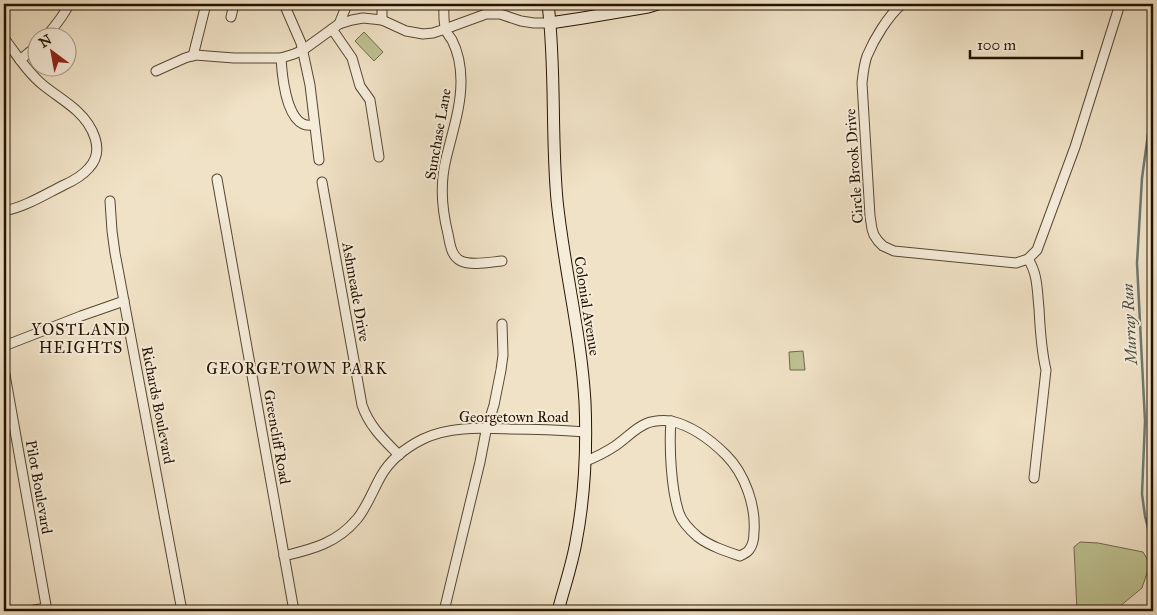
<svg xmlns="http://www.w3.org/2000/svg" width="1157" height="615" font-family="'IM FELL Great Primer',serif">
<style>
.green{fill:#bec292;stroke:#716a49}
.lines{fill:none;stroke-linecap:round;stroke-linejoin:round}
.stream{stroke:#6b796e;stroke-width:2.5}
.street-casing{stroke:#574732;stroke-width:11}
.secondary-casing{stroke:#241300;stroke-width:13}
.street{stroke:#f5ecda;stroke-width:9}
.secondary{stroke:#f5ecda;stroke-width:11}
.labels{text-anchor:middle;stroke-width:4;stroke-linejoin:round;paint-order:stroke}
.street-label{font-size:15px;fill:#241300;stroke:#f5ecda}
.water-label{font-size:16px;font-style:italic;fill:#4d4e40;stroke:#f5ecda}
.neighbourhood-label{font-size:16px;letter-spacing:1px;fill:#241300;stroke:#f5ecda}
</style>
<rect width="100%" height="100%" fill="#f0e2c6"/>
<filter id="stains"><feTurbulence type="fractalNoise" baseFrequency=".004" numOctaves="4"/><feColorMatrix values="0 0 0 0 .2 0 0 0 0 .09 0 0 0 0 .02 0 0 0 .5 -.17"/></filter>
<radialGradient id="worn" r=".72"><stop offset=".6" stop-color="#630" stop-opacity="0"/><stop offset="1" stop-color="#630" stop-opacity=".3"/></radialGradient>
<g class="green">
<polygon points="364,32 383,52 374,61 355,41"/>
<polygon points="803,351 805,370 790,370 789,352"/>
<polygon points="1080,542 1098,543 1143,552 1150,564 1142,588 1114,611 1077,611 1074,547"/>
</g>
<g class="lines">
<polyline class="stream" points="1153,98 1142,178 1137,263 1145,421 1142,494 1145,516 1153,549"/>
<g class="street-casing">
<g id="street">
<polyline points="284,4 301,43 310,85 319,160"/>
<path d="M 444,4 C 444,11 443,23 446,30 C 447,34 450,37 452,40 C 458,52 461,67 461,81 C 461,108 452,133 446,159 C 440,183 442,210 448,234 C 450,244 451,256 461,261 C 471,266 491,262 502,261"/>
<path d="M 902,4 C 888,16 874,39 867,56 C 864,64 863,74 862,83 L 870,216 L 872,229 L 874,235 L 878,241 L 883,246 L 894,251 L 1016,263 L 1028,259 L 1037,250 L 1075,147 L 1120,4"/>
<polyline points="231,17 234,4"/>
<polyline points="382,20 382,4"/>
<polyline points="339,24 346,7 349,4"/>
<polyline points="332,29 352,58 360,86 370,100 379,157"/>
<path d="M 4,38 C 16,54 28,73 43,85 C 54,94 66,101 77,111 C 92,125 106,150 89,168 C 82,176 73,181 64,185 C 44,195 25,207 4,211"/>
<path d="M 45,38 C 54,27 64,16 69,4"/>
<polyline points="193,56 206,4"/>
<path d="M 281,58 C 282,75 286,116 303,124 C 307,126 310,125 314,125"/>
<polyline points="20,60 38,45"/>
<polyline points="156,71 185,58 195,55 234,58 281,58 294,54 303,50 339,24 352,20 363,18 382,20 406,31 423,34 433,33 445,29 486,14 500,14 521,21 534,23 550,23"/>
<polyline points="217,179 294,611"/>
<path d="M 322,182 L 362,405 C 369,426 384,440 399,455"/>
<polyline points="110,201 112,231 115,253 182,611"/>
<path d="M 1028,259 C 1038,274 1037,291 1039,308 C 1040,329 1041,349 1046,370 L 1034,478"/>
<polyline points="4,346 81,316 124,301"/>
<polyline points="4,369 47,611"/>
<path d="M 671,421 C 692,426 711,440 726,455 C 745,474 756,506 754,532 C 754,538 753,545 749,550 C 747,553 743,554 740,556 C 725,551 710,546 698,537 C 691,531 682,522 679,513 C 671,489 669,446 671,421 Z"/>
<path d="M 586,461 C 596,457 606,452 615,446 C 636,431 642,418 671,421"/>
<path d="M 284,556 C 313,549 337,543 357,519 C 367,507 373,490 381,476 C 390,460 407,447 423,439 C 450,426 481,428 510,429 C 535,429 560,430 586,432"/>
<polyline points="29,611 46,608"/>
<polyline points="444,611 480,462 486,431 494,405 501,370 503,355 502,324"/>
</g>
</g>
<g class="secondary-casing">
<g id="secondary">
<path d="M 548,4 C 556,69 551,135 557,200 C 564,268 581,334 585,402 C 587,449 585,495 576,542 C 572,565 564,588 558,611"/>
<polyline points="550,23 583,18 648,7 658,4"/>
</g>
</g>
<use href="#street" class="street"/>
<use href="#secondary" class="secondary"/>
</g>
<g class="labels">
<g class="street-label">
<text transform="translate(438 134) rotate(-80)" y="5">Sunchase Lane</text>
<text transform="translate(854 166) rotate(-94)" y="5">Circle Brook Drive</text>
<text transform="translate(356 292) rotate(80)" y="5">Ashmeade Drive</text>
<text transform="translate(587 306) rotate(81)" y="5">Colonial Avenue</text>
<text transform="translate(158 405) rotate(79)" y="5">Richards Boulevard</text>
<text x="514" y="422">Georgetown Road</text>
<text transform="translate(277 437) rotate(80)" y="5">Greencliff Road</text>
<text transform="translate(39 487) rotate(80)" y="5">Pilot Boulevard</text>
</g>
<g class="water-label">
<text transform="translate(1129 324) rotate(-93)" y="6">Murray Run</text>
</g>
<g class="neighbourhood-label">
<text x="81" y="335">YOSTLAND<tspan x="81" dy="18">HEIGHTS</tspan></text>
<text x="297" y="374">GEORGETOWN PARK</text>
</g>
</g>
<rect width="1157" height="615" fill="none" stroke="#f0e2c6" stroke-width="20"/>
<rect x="5" y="5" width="1147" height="605" fill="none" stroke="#241300" stroke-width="2.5"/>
<rect x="10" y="10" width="1137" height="595" fill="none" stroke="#241300"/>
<g transform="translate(52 52) rotate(328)"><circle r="24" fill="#f5ecda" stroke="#a19583"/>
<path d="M0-4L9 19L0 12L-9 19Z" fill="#8f2418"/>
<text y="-8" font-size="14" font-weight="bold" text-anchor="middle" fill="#241300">N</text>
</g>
<path d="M970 50v8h112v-8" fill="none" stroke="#241300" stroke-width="2.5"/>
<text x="977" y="50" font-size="15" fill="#241300" stroke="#f5ecda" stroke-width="4" paint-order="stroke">100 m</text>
<rect width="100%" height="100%" filter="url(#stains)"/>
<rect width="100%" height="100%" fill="url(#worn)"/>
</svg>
